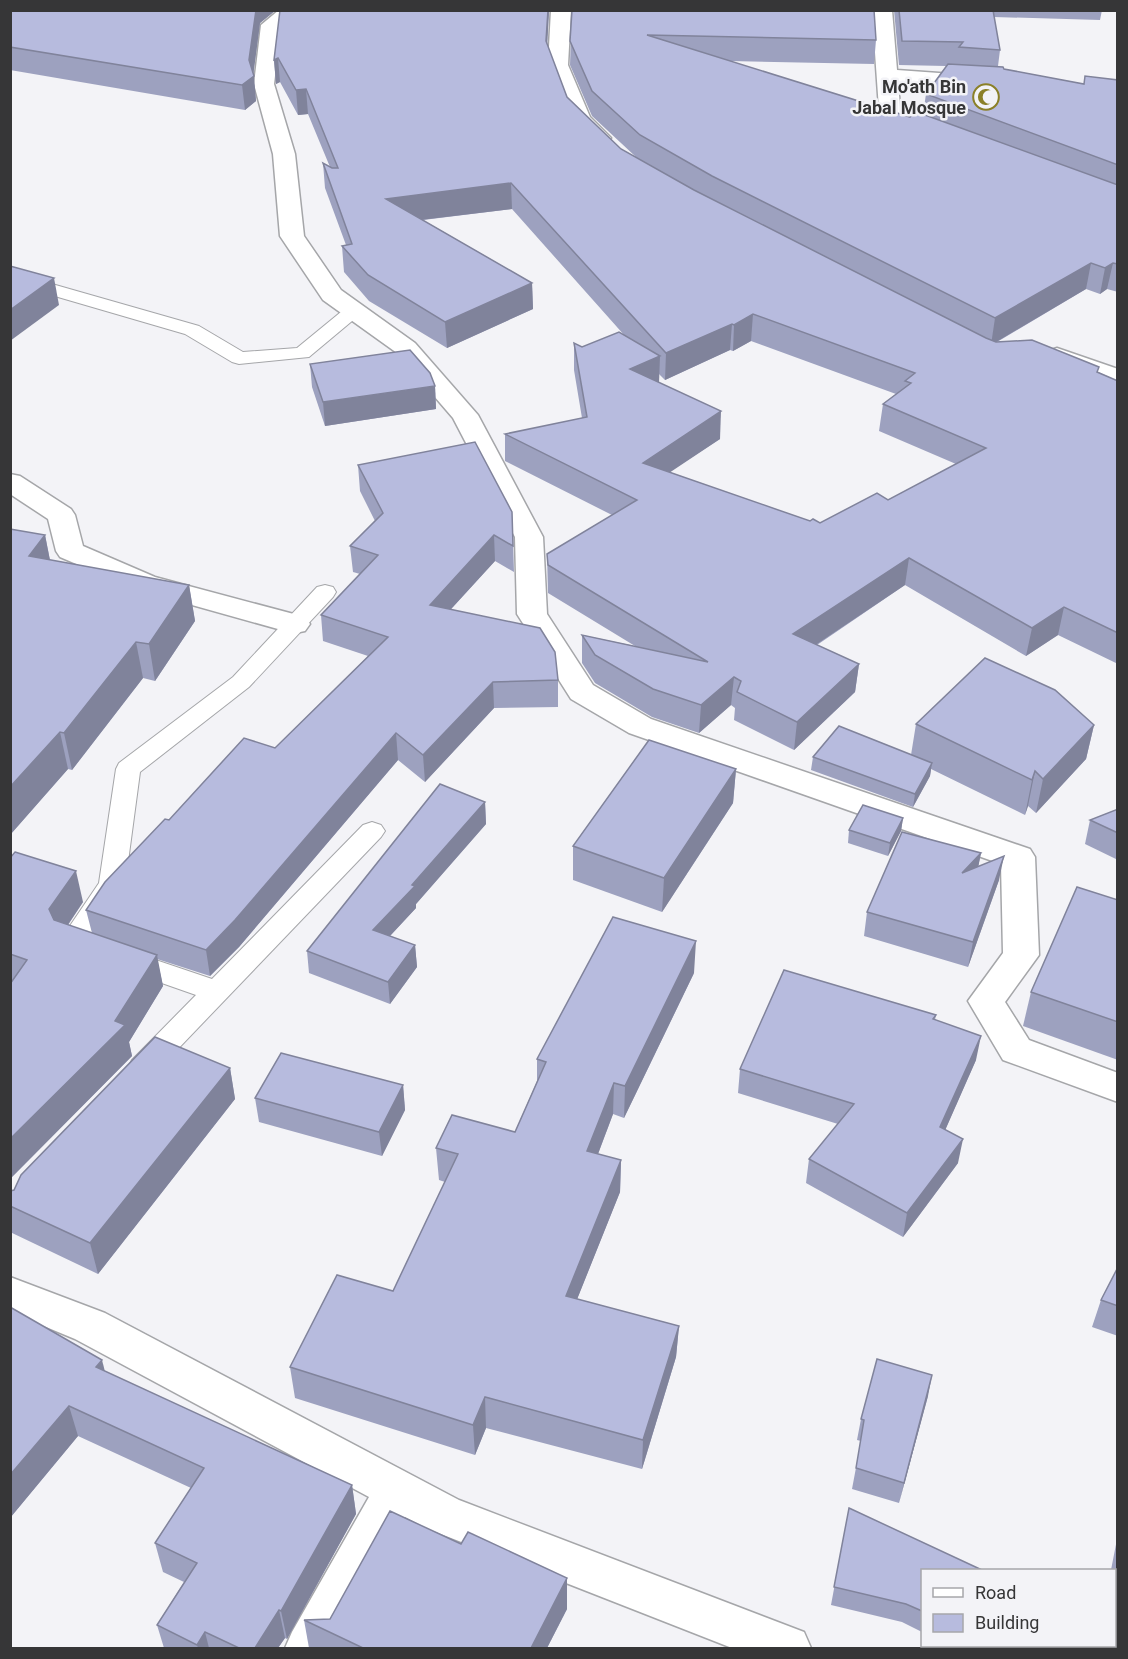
<svg xmlns="http://www.w3.org/2000/svg" width="1128" height="1659" font-family="Roboto,sans-serif">
<style>
.lines{fill:none;stroke-linecap:round;stroke-linejoin:round}
.lane-casing{stroke:#a5a6a9;stroke-width:2}
.street-casing{stroke:#a5a6a9;stroke-width:3}
.lane{fill:#fff;fill-rule:evenodd}
.street{fill:#fff;fill-rule:evenodd}
.wall{fill:#9da1bf;fill-rule:evenodd}
.shaded-wall{fill:#80839b}
.building{fill:#b7bbde;stroke:#80839b;stroke-width:1.5}
.labels{text-anchor:middle;stroke-width:5;stroke-linejoin:round;paint-order:stroke}
.far-poi-label{font-size:18px;font-weight:bold;fill:#363637;stroke:#f3f3f7;text-anchor:end}
</style>
<rect width="100%" height="100%" fill="#f3f3f7"/>
<g class="lines">
<g class="lane-casing">
<g id="lane">
<polygon points="10,272 199,326 243,352 297,348 347,307 361,307 364,311 309,357 239,364 232,362 185,334 10,283"/>
<polygon points="325,585 333,587 336,592 333,597 249,687 140,772 125,884 89,937 98,940 101,947 98,954 88,957 62,949 59,942 99,883 116,769 119,763 233,677 317,587"/>
<polygon points="372,822 381,825 385,831 381,837 152,1076 142,1079 132,1076 128,1068 132,1060 196,995 119,968 115,961 119,954 129,951 212,979 363,825"/>
</g>
</g>
<g class="street-casing">
<g id="street">
<polygon points="279,10 303,10 281,27 274,84 295,154 304,236 341,290 415,343 478,415 543,537 547,614 593,685 651,719 1030,849 1035,857 1039,955 1005,1002 1029,1040 1118,1073 1118,1102 1003,1060 968,1001 1003,953 1001,864 629,733 571,699 517,614 515,537 453,418 397,353 323,300 280,236 273,154 254,84 261,25"/>
<polygon points="551,10 571,10 568,65 590,117 611,138 608,143 600,145 592,143 569,120 548,65"/>
<path d="M 872,10 L 892,10 L 897,70 L 981,76 L 988,78 L 991,82 L 988,86 L 981,88 L 898,83 L 900,107 L 914,118 L 940,128 L 943,133 L 940,138 C 919,143 891,126 879,109 Z"/>
<polygon points="1057,348 1118,369 1118,386 1048,361 1044,356 1048,351"/>
<polygon points="10,474 20,476 71,509 75,515 83,546 155,577 305,617 310,624 305,631 295,633 285,631 135,589 60,557 56,551 48,519 10,494"/>
<polygon points="10,1277 105,1313 459,1500 804,1632 811,1648 732,1648 428,1529 405,1517 333,1648 285,1648 292,1632 369,1497 75,1339 10,1312"/>
</g>
</g>
<use href="#lane" class="lane"/>
<use href="#street" class="street"/>
</g>
<g class="wall">
<polygon points="10,10 276,10 260,23 253,74 256,101 245,110 10,70"/>
<path d="M 280,10 L 549,10 L 547,45 L 567,97 L 621,149 L 636,157 L 592,116 L 570,65 L 572,10 L 876,40 L 874,64 L 729,61 L 910,117 L 923,114 L 926,94 L 946,66 L 899,65 L 894,10 L 1102,10 L 1100,20 L 994,17 L 1000,50 L 998,66 L 1004,69 L 1084,84 L 1118,80 L 1118,292 L 1107,289 L 1100,294 L 1086,289 L 997,342 L 1098,372 L 1118,381 L 1118,664 L 1058,635 L 1026,656 L 905,585 L 817,645 L 859,664 L 855,692 L 794,750 L 734,720 L 735,708 L 731,705 L 699,733 L 652,717 L 595,683 L 582,663 L 582,635 L 635,646 L 548,593 L 547,554 L 612,515 L 505,461 L 505,434 L 582,418 L 574,370 L 574,343 L 582,347 L 625,336 L 512,209 L 423,220 L 532,283 L 533,309 L 447,348 L 369,301 L 344,272 L 342,246 L 346,245 L 325,188 L 323,163 L 330,167 L 308,114 L 298,115 L 280,82 L 276,84 L 274,60 ZM 751,341 L 896,394 L 883,404 L 879,431 L 956,464 L 888,500 L 820,523 L 810,521 L 669,472 L 720,439 L 659,383 L 659,374 L 665,380 L 730,350 L 733,351 Z"/>
<polygon points="310,364 435,386 436,409 325,426 312,387"/>
<polygon points="358,465 512,512 514,572 495,561 451,609 558,680 558,707 494,708 425,782 398,760 239,947 210,976 157,959 163,986 129,1042 132,1056 10,1179 10,984 11,983 10,983 10,858 83,902 68,925 92,933 86,910 169,820 275,748 368,656 323,641 321,615 360,574 353,572 350,546 375,521 360,491"/>
<polygon points="45,535 50,560 189,585 195,621 155,681 143,678 72,770 68,769 10,835"/>
<polygon points="916,724 1094,725 1086,759 1036,813 1028,806 1025,815 931,769 930,776 913,807 811,770 813,757 911,755"/>
<polygon points="736,769 733,803 662,912 573,880 573,846"/>
<polygon points="485,802 486,824 416,904 416,908 390,936 415,945 417,967 390,1004 309,973 307,951"/>
<polygon points="1118,809 1118,860 1085,844 1090,820"/>
<polygon points="903,818 901,831 888,856 848,843 849,830"/>
<polygon points="981,853 978,867 999,880 968,967 864,936 867,912"/>
<polygon points="1118,900 1118,1060 1023,1026 1031,992"/>
<polygon points="694,973 624,1118 613,1114 598,1154 621,1160 620,1192 577,1299 679,1326 676,1357 642,1469 486,1428 475,1455 295,1398 290,1367 393,1291 445,1182 439,1180 436,1148 515,1132 537,1081 537,1059"/>
<polygon points="936,1015 935,1020 976,1060 945,1130 958,1163 903,1237 806,1183 809,1159 838,1124 738,1093 740,1069"/>
<polygon points="230,1068 235,1099 98,1274 10,1232 10,1191 14,1190"/>
<polygon points="403,1085 405,1110 382,1156 259,1122 255,1098"/>
<polygon points="1118,1267 1118,1336 1092,1327 1101,1300"/>
<polygon points="10,1307 105,1372 352,1485 356,1514 287,1639 285,1638 278,1648 164,1648 157,1625 184,1582 163,1572 155,1543 191,1488 78,1436 10,1518"/>
<polygon points="928,1396 899,1503 852,1489 861,1441 857,1440 861,1419"/>
<polygon points="849,1508 922,1570 922,1632 902,1622 831,1605"/>
<polygon points="1118,1534 1118,1648 1098,1648 1098,1646 1114,1646 1114,1570 1111,1570"/>
<polygon points="567,1609 547,1648 309,1648 304,1620"/>
<polygon points="951,1646 1017,1646 1016,1648 957,1648"/>
</g>
<g class="shaded-wall">
<polygon points="256,10 276,10 260,23 253,77 254,76 256,101 245,110 242,85 249,60"/>
<polygon points="548,10 549,10 546,65 546,41"/>
<polygon points="278,58 280,82 276,84 274,60"/>
<polygon points="306,89 308,114 298,115 296,90"/>
<polygon points="511,183 512,209 387,224 386,199"/>
<polygon points="1091,263 1086,289 991,345 995,318"/>
<polygon points="1113,263 1107,289 1100,294 1105,268"/>
<polygon points="54,278 59,305 10,341 10,310"/>
<polygon points="532,283 533,309 447,348 445,322"/>
<polygon points="753,314 751,341 733,351 734,325"/>
<polygon points="732,324 730,350 665,380 666,353"/>
<polygon points="660,356 659,383 630,369"/>
<polygon points="435,386 436,409 325,426 323,402"/>
<polygon points="721,411 720,439 642,491 643,463"/>
<polygon points="45,535 52,571 29,556"/>
<polygon points="494,535 495,561 431,631 430,605"/>
<polygon points="909,558 905,585 790,662 793,634"/>
<polygon points="189,585 195,621 155,681 149,644"/>
<polygon points="1064,607 1058,635 1026,656 1032,628"/>
<polygon points="136,642 143,678 72,770 64,733"/>
<polygon points="859,664 855,692 794,750 797,722"/>
<polygon points="734,677 731,705 699,733 701,705"/>
<polygon points="493,682 494,708 425,782 423,755"/>
<polygon points="1094,725 1086,759 1036,813 1043,779"/>
<polygon points="60,732 68,769 10,835 10,787"/>
<polygon points="396,733 398,760 239,947 210,976 206,950"/>
<polygon points="932,763 930,776 913,807 915,794"/>
<polygon points="736,769 733,803 662,912 664,878"/>
<polygon points="1035,771 1028,806 1025,815 1032,780"/>
<polygon points="485,802 486,824 416,904 416,908 375,952 373,930"/>
<polygon points="903,818 901,831 888,856 890,843"/>
<polygon points="981,853 976,878 962,873"/>
<polygon points="1004,856 999,880 968,967 973,942"/>
<polygon points="76,871 83,902 57,941 49,909"/>
<polygon points="696,941 694,973 624,1118 625,1086"/>
<polygon points="415,945 417,967 390,1004 388,982"/>
<polygon points="157,955 163,986 129,1042 132,1056 10,1179 10,1139 115,1021"/>
<polygon points="981,1036 976,1060 936,1151 940,1127"/>
<polygon points="230,1068 235,1099 98,1274 90,1243"/>
<polygon points="614,1083 613,1114 587,1183 587,1151"/>
<polygon points="403,1085 405,1110 382,1156 379,1132"/>
<polygon points="963,1139 958,1163 903,1237 907,1213"/>
<polygon points="621,1160 620,1192 566,1327 566,1296"/>
<polygon points="679,1326 676,1357 642,1469 643,1440"/>
<polygon points="102,1360 110,1391 96,1367"/>
<polygon points="932,1375 928,1396 899,1503 904,1483"/>
<polygon points="485,1397 486,1428 475,1455 473,1425"/>
<polygon points="69,1406 78,1436 10,1518 10,1475"/>
<polygon points="352,1485 356,1514 287,1639 281,1611"/>
<polygon points="567,1578 567,1609 547,1648 531,1648"/>
<polygon points="279,1610 285,1638 278,1648 255,1648"/>
<polygon points="205,1632 209,1648 198,1648 197,1645"/>
</g>
<g class="building">
<polygon points="10,10 256,10 249,60 254,76 242,85 10,47"/>
<polygon points="280,10 548,10 546,41 567,97 621,149 694,190 986,338 996,342 1032,340 1099,367 1097,372 1118,381 1118,633 1064,607 1032,628 909,558 793,634 859,664 797,722 737,692 741,681 734,677 701,705 653,689 595,655 582,635 708,662 548,565 547,554 637,500 505,434 587,417 574,343 582,347 619,332 660,356 630,369 721,411 643,463 810,521 813,519 820,523 877,493 888,500 986,448 883,404 911,383 905,381 915,373 753,314 734,325 732,324 666,353 511,183 386,199 532,283 445,322 368,275 342,246 352,244 323,163 332,168 338,168 306,89 296,90 278,58 274,60"/>
<polygon points="572,10 874,10 876,40 647,35 910,117 914,111 1118,185 1118,264 1113,263 1105,268 1091,263 995,318 712,176 640,135 592,91 570,41"/>
<polygon points="899,10 993,10 1000,50 959,47 963,42 902,41"/>
<polygon points="948,64 1003,67 1004,69 1084,84 1085,76 1118,80 1118,165 926,94"/>
<polygon points="10,266 54,278 10,310"/>
<polygon points="410,350 430,373 435,386 323,402 310,364"/>
<polygon points="475,442 512,512 513,546 494,535 430,605 540,628 555,652 558,680 493,682 423,755 396,733 235,920 206,950 86,910 105,882 165,819 169,820 244,738 275,748 388,637 321,615 378,555 350,546 383,513 358,465"/>
<polygon points="10,529 45,535 29,556 189,585 149,644 136,642 64,733 60,732 10,787"/>
<polygon points="985,658 1055,690 1094,725 1043,779 1035,771 1032,780 916,724"/>
<polygon points="839,726 932,763 915,794 813,757"/>
<polygon points="649,740 736,769 664,878 573,846"/>
<polygon points="440,784 485,802 412,885 415,886 373,930 415,945 388,982 307,951"/>
<polygon points="863,805 903,818 890,843 849,830"/>
<polygon points="1118,809 1118,833 1090,820"/>
<polygon points="902,832 981,853 962,873 1004,856 973,942 867,912"/>
<polygon points="15,852 76,871 49,909 54,920 157,955 115,1021 125,1025 10,1139 10,984 27,960 10,954 10,858"/>
<polygon points="1077,887 1118,900 1118,1022 1031,992"/>
<polygon points="613,917 696,941 625,1086 614,1083 587,1151 621,1160 566,1296 679,1326 643,1440 485,1397 473,1425 290,1367 337,1275 393,1291 458,1154 436,1148 452,1115 515,1132 546,1062 537,1059"/>
<polygon points="784,970 936,1015 933,1019 981,1036 940,1127 963,1139 907,1213 809,1159 854,1104 740,1069"/>
<polygon points="155,1037 230,1068 90,1243 10,1206 10,1191 14,1190 21,1175"/>
<polygon points="281,1053 403,1085 379,1132 255,1098"/>
<polygon points="1118,1267 1118,1306 1101,1300"/>
<polygon points="10,1307 102,1360 96,1367 352,1485 281,1611 279,1610 255,1648 239,1648 205,1632 197,1645 157,1625 197,1563 155,1543 204,1468 69,1406 10,1475"/>
<polygon points="877,1359 932,1375 904,1483 856,1468 864,1420 861,1419"/>
<polygon points="849,1508 982,1570 922,1570 922,1611 906,1604 834,1587"/>
<polygon points="390,1511 461,1544 468,1532 567,1578 531,1648 363,1648 304,1620 330,1619"/>
<polygon points="1118,1571 1118,1648 1104,1648 1105,1646 1114,1646 1114,1589"/>
<polygon points="996,1646 1016,1646 1015,1648 1002,1648"/>
</g>
<defs>
<g id="mosque-ring" transform="scale(1.35)"><circle r="9.5" fill="#f3f3f7" stroke="#8b8028" stroke-width="1.5"/><path d="M3.5-4.9A6 6 0 1 0 3.5 4.9A5 5 0 1 1 3.5-4.9Z" fill="#8b8028"/></g>
</defs>
<g fill-rule="evenodd">
<use href="#mosque-ring" x="986" y="97"/>
</g>
<g class="labels">
<g class="far-poi-label">
<text x="966" y="93">Mo'ath Bin<tspan x="966" dy="21">Jabal Mosque</tspan></text>
</g>
</g>
<rect width="1128" height="1659" fill="none" stroke="#363637" stroke-width="24"/>
<rect x="921" y="1569" width="195" height="78" fill="#f3f3f7" stroke="#a7a7aa" stroke-width="1.5"/>
<rect x="933" y="1588" width="30" height="9" fill="#ffffff" stroke="#a7a7aa" stroke-width="1.5"/>
<text x="975" y="1599" font-size="18" fill="#363637">Road</text>
<rect x="933" y="1614" width="30" height="18" fill="#b7bbde" stroke="#a7a7aa" stroke-width="1.5"/>
<text x="975" y="1629" font-size="18" fill="#363637">Building</text>
</svg>
